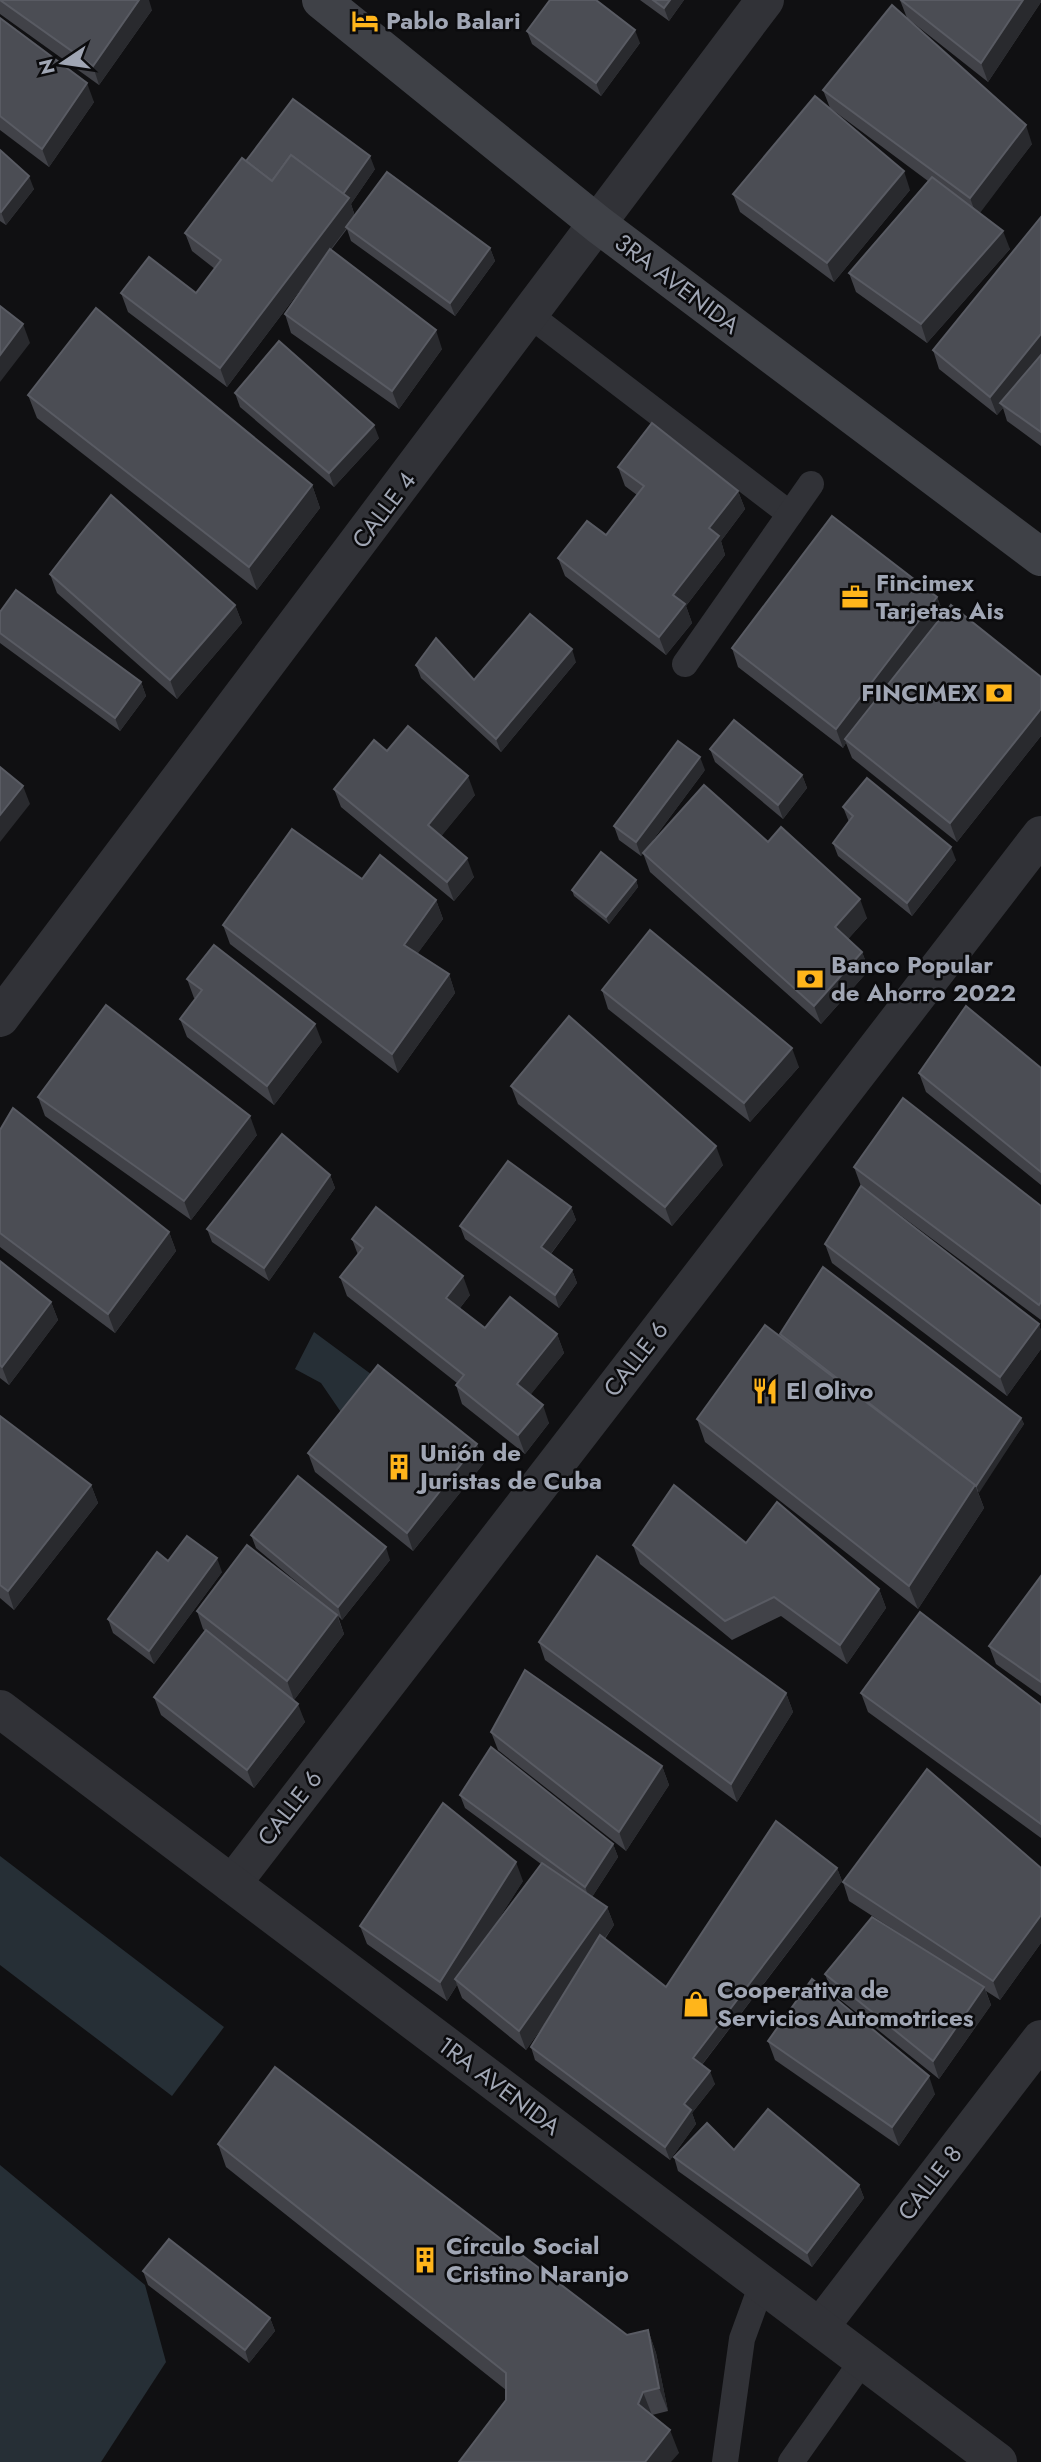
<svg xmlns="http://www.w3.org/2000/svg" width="1041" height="2462" font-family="Jost,sans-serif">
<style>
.water{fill:#262f36}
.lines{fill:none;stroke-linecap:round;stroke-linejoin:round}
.service{stroke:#313237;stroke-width:26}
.minor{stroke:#313237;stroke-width:38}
.tertiary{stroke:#313237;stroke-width:38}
.secondary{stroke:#3f4147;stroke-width:38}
.wall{fill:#414248}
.shaded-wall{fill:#292a2e}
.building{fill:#4b4d54;stroke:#595b63;stroke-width:2}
.labels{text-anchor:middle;stroke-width:5;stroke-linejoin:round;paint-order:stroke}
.poi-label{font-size:24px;font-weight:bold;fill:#a0a6b4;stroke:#0b0b0d;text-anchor:start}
.street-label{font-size:24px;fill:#a0a6b4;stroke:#0b0b0d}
</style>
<rect width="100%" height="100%" fill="#101012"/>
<g class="water">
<polygon points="314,1332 379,1380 347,1421 321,1383 295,1369"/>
<polygon points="0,1856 224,2027 172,2096 0,1965"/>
<polygon points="0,2165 145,2285 166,2362 101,2462 0,2462"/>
</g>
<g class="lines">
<g class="service">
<polyline points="531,316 790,514"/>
<polyline points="685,664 811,484"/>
<polyline points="725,2462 742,2339 762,2284"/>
<polyline points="791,2462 863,2360"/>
</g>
<g class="minor">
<polyline points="0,1018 765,0"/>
<polyline points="232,1884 1041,835"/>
<polyline points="820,2327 1041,2039"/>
</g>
<polyline class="tertiary" points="0,1709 998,2462"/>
<polyline class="secondary" points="321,0 599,225 1041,557"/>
</g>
<g class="wall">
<polygon points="0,0 152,10 99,85 0,14"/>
<polygon points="640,0 684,0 669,21"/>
<polygon points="900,0 1041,0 1041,2 988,82 907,18"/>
<polygon points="0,18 94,102 49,167 0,130"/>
<polygon points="527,31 640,43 601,96 532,44"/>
<polygon points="823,90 1032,144 979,213 1010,249 927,343 856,292 849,273 928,181 830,108"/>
<polygon points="0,150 34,189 6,225 0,221"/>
<polygon points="246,161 375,169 351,204 355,216 490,248 495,261 455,316 351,241 347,229 331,250 442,349 399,409 291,333 285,314 310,277 227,387 128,312 121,293 196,293 215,269 192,251 185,233"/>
<polygon points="910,190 834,282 740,212 733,194"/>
<polygon points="1041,217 1041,446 1007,421 1003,408 997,415 939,369 933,350"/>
<polygon points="235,393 379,438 334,487 240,407"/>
<polygon points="28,395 312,485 320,508 257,590 37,418"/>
<polygon points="618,467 738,491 745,509 721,541 725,555 686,606 692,623 666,655 565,576 558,558 606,535 637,495 625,486"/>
<polygon points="50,574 235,605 242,623 177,699 57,593"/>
<polygon points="937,597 944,615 1041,677 1041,736 957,842 852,758 846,743 843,748 738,667 732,648"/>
<polygon points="0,612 141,682 146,696 120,731 0,643"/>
<polygon points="576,662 501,752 421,678 416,665 474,680"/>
<polygon points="710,749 802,775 807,788 783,819 715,762"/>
<polygon points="387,751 475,795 441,836 474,877 454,901 341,807 334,789"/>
<polygon points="705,770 641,856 619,840 614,826"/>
<polygon points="843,807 956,860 912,916 838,856 833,843 849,822"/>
<polygon points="768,842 867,918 848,939 862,952 869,970 821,1024 650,872 643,853"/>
<polygon points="362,879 436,900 443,919 417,954 449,974 455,993 398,1073 230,944 223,925"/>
<polygon points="636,880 638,887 609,924 574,896 572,890"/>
<polygon points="187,979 322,1042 274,1105 187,1037 180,1019 196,999 194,998"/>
<polygon points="602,990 799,1067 750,1122 608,1009"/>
<polygon points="1041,1068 1041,1185 926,1092 919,1073"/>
<polygon points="511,1086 723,1165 672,1226 518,1104"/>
<polygon points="38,1097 257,1135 191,1220 45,1116"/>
<polygon points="0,1130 169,1232 176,1251 115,1333 0,1247"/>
<polygon points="854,1167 1041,1206 1041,1320 861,1186"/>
<polygon points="330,1175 335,1188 269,1281 212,1242 207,1229"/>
<polygon points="571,1207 576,1220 551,1254 572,1270 577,1283 559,1308 465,1239 460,1226"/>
<polygon points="352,1239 470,1295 460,1308 485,1328 557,1334 564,1353 530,1395 549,1423 525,1454 462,1404 456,1385 457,1383 347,1296 340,1277 358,1255"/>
<polygon points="825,1244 1039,1324 1041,1331 1041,1349 1007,1396 832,1263"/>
<polygon points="0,1261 51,1302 58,1320 9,1385 0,1378"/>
<polygon points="780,1334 1021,1418 1024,1424 978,1492 984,1508 918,1609 705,1442 697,1419 781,1338"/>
<polygon points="0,1416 91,1485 98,1503 14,1610 0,1598"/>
<polygon points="308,1453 484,1463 413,1551 315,1472"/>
<polygon points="251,1535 390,1560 342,1620 338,1616 344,1634 294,1700 305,1722 254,1788 161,1715 154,1697 205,1631 203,1629 197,1611 323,1604 256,1548"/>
<polygon points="746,1543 879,1589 886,1608 847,1664 781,1616 732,1640 640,1564 633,1545"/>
<polygon points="168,1561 222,1572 154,1664 113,1633 108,1619"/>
<polygon points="1041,1576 1041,1696 996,1664 989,1646"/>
<polygon points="539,1642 786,1693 793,1712 737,1802 545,1660"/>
<polygon points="861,1693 1041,1705 1041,1838 868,1712"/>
<polygon points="491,1732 662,1766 669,1785 626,1851 498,1750"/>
<polygon points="460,1795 613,1844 618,1857 592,1897 607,1907 614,1925 605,1939 666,1987 837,1868 842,1881 702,2065 715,2084 692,2113 696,2124 670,2160 535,2060 531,2047 550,2016 526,2050 462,1998 457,1985 447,2001 367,1944 360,1926 523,1881 492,1929 541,1864 465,1808"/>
<polygon points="1041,1868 1041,1943 1000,2000 986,1991 991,2005 939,2079 832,1993 825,1974 905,1937 849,1901 843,1882"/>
<polygon points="768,2041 935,2094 899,2146 775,2060"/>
<polygon points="218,2144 627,2335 648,2330 656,2353 668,2411 652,2415 679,2453 506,2400 506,2390 226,2167"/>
<polygon points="734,2150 859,2185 864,2198 812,2267 678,2171 674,2157"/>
<polygon points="143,2271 270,2318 275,2331 249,2363 148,2285"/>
</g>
<g class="shaded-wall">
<polygon points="139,0 149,0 152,10 99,85 93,66"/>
<polygon points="670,0 684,0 669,21 664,8"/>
<polygon points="1023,0 1041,0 1041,2 988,82 981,63"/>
<polygon points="635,30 640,43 601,96 596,83"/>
<polygon points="87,83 94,102 49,167 42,149"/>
<polygon points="1026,125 1032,144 977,217 970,198"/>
<polygon points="370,156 375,169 351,204 355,217 227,387 220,368"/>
<polygon points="904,171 910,190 834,282 827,263"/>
<polygon points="29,176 34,189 6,225 1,212"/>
<polygon points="1003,231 1010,249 927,343 921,324"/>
<polygon points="490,248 495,261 455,316 450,303"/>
<polygon points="23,324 30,343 0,382 0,355"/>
<polygon points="436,330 442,349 399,409 392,391"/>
<polygon points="1041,334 1041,361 1000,403 1003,408 997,415 990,397"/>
<polygon points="374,425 379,438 334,487 329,473"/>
<polygon points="312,485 320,508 257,590 249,567"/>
<polygon points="738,491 745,509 721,541 725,555 686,606 692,623 666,655 659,637 673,595 709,528"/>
<polygon points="937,597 944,616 845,739 846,743 843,748 836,729"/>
<polygon points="235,605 242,623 177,699 170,680"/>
<polygon points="572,649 576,662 501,752 496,739"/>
<polygon points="141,682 146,696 120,731 115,718"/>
<polygon points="1041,709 1041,736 957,842 950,823"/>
<polygon points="700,757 705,770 641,856 636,842"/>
<polygon points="802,775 807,788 783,819 778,805"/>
<polygon points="468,776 475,795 435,844 428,825"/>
<polygon points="23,786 30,804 0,842 0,815"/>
<polygon points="951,847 956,860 912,916 907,903"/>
<polygon points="467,858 474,877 454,901 447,882"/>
<polygon points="636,880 638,887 609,924 606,917"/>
<polygon points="860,899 867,918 842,946 835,927"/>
<polygon points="436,900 443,919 410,964 404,945"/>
<polygon points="862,952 869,970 821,1024 814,1006"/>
<polygon points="449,974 455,993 398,1073 392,1054"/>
<polygon points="315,1024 322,1042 274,1105 267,1086"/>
<polygon points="792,1048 799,1067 750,1122 744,1103"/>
<polygon points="250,1116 257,1135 191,1220 184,1201"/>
<polygon points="716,1146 723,1165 672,1226 665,1207"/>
<polygon points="330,1175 335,1188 269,1281 264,1268"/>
<polygon points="571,1207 576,1220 546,1260 541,1247"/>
<polygon points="169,1232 176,1251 115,1333 108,1314"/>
<polygon points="572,1270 577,1283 559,1308 555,1295"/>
<polygon points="463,1276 470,1295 453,1317 446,1298"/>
<polygon points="51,1302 58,1320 9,1385 2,1367"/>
<polygon points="1039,1324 1041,1331 1041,1349 1007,1396 1000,1377"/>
<polygon points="557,1334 564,1353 524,1403 517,1384"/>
<polygon points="543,1405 549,1423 525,1454 518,1435"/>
<polygon points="1021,1418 1024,1424 979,1493 976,1486"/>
<polygon points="477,1444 484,1463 413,1551 407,1533"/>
<polygon points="91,1485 98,1503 14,1610 8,1591"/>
<polygon points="975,1485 984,1508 918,1609 909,1586"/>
<polygon points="386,1547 390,1560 342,1620 338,1607"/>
<polygon points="217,1558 222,1572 154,1664 149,1651"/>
<polygon points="879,1589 886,1608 847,1664 840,1645"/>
<polygon points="337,1615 344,1634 294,1700 287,1681"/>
<polygon points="786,1693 793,1712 737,1802 731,1784"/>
<polygon points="298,1704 305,1722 254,1788 247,1770"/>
<polygon points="662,1766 669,1785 626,1851 619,1832"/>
<polygon points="613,1844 618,1857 590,1900 585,1887"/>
<polygon points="516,1862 523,1881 459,1982 455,1979 457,1985 447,2001 440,1982"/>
<polygon points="837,1868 842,1881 697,2071 693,2058"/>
<polygon points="607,1907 614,1925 526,2050 519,2031"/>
<polygon points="1041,1915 1041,1943 1000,2000 993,1981"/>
<polygon points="984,1987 991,2005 939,2079 933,2061"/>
<polygon points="710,2071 715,2084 692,2113 696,2124 670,2160 665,2147 684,2104"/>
<polygon points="929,2076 935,2094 899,2146 892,2127"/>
<polygon points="859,2185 864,2198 812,2267 807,2253"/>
<polygon points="270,2318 275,2331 249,2363 245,2350"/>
<polygon points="648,2330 656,2353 668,2411 659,2388"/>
<polygon points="643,2392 652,2415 638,2404"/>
<polygon points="670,2430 679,2453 671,2462 645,2462"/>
</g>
<g class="building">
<polygon points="0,0 139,0 93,66"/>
<polygon points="550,0 596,0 635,30 596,83 527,31"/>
<polygon points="653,0 670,0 664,8"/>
<polygon points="901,0 1023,0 981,63"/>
<polygon points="892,5 1026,125 970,198 823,90"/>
<polygon points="0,18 87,83 42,149 0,116"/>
<polygon points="815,96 904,171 827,263 733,194"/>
<polygon points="293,99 370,156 343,194 291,155 272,181 246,161"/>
<polygon points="0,150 29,176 1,212 0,211"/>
<polygon points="291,155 349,198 220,368 121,293 149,257 196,293 221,260 185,233 242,158 272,181"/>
<polygon points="387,172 490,248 450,303 346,227"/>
<polygon points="932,177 1003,231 921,324 849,273"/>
<polygon points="1041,217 1041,334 990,397 933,350"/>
<polygon points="330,249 436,330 392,391 285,314"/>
<polygon points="0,306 23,324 0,355"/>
<polygon points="96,308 312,485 249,567 28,395"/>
<polygon points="279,341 374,425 329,473 235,393"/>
<polygon points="1041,355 1041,432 1000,403"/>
<polygon points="652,423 738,491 709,528 719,536 673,595 685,604 659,637 558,558 587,521 606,535 644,486 618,467"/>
<polygon points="111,495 235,605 170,680 50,574"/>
<polygon points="832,516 937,597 836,729 732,648"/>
<polygon points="16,590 141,682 115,718 0,633 0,612"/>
<polygon points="951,605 1041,677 1041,709 950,823 845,739"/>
<polygon points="530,614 572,649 496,739 416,665 436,638 474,680"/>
<polygon points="734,720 802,775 778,805 710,749"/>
<polygon points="408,726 468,776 428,825 467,858 447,882 334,789 374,740 387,751"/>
<polygon points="678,741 700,757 636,842 614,826"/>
<polygon points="0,767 23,786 0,815"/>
<polygon points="867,778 951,847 907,903 833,843 853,816 843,807"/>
<polygon points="704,785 768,842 781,827 860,899 835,927 862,952 814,1006 643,853"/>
<polygon points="292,829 362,879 380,855 436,900 404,945 449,974 392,1054 223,925"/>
<polygon points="601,852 636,880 606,917 572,890"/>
<polygon points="650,930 792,1048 744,1103 602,990"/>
<polygon points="214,945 315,1024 267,1086 180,1019 202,990 187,979"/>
<polygon points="106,1005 250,1116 184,1201 38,1097"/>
<polygon points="966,1006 1041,1068 1041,1172 919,1073"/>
<polygon points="569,1016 716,1146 665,1207 511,1086"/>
<polygon points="903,1098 1041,1206 1041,1302 1039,1305 854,1167"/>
<polygon points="13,1108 169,1232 108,1314 0,1233 0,1130"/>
<polygon points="282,1134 330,1175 264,1268 207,1229"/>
<polygon points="508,1161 571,1207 541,1247 572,1270 555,1295 460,1226"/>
<polygon points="861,1186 1039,1324 1000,1377 825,1244"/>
<polygon points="376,1207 463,1276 446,1298 485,1328 510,1297 557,1334 517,1384 543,1405 518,1435 456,1385 464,1375 340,1277 363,1248 352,1239"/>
<polygon points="0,1261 51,1302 2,1367 0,1365"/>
<polygon points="823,1267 1021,1418 976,1486 780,1334"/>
<polygon points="765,1325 975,1485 909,1586 697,1419"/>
<polygon points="378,1365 477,1444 407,1533 308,1453"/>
<polygon points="0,1416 91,1485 8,1591 0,1585"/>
<polygon points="298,1476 386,1547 338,1607 251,1535"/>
<polygon points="674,1485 746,1543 777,1502 879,1589 840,1645 774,1597 725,1621 633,1545"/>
<polygon points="187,1536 217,1558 149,1651 108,1619 157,1552 168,1561"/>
<polygon points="247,1545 337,1615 287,1681 197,1611"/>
<polygon points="597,1556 786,1693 731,1784 539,1642"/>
<polygon points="1041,1576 1041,1682 989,1646"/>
<polygon points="920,1612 1041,1705 1041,1824 861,1693"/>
<polygon points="206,1630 298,1704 247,1770 154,1697"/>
<polygon points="525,1670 662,1766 619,1832 491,1732"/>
<polygon points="491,1747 613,1844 585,1887 460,1795"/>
<polygon points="927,1769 1041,1868 1041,1915 993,1981 843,1882"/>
<polygon points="443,1803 516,1862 440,1982 360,1926"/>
<polygon points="776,1821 837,1868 693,2058 710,2071 684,2104 691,2110 665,2147 531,2047 600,1935 666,1987"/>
<polygon points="542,1863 607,1907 519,2031 455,1979"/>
<polygon points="872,1917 984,1987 933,2061 825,1974"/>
<polygon points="812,1979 929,2076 892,2127 768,2041"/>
<polygon points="275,2067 627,2335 648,2330 659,2388 643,2392 638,2404 670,2430 645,2462 459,2462 506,2400 506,2373 218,2144"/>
<polygon points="768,2109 859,2185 807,2253 674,2157 707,2123 734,2150"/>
<polygon points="169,2239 270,2318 245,2350 143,2271"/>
</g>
<defs>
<g id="hotel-bare" transform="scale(2.1)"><path d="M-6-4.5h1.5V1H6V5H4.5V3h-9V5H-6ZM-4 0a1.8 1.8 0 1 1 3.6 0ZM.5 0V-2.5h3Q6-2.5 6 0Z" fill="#ffb51b" stroke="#0b0b0d" stroke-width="2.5" paint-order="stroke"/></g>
<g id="office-bare" transform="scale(2.1)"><path d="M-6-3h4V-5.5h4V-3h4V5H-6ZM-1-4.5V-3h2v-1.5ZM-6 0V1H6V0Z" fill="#ffb51b" stroke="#0b0b0d" stroke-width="2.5" paint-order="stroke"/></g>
<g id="bank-bare" transform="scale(2.1)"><path d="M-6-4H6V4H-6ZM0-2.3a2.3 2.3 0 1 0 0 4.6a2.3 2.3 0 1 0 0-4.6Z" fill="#ffb51b" stroke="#0b0b0d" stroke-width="2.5" paint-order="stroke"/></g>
<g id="restaurant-bare" transform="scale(2.1)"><path d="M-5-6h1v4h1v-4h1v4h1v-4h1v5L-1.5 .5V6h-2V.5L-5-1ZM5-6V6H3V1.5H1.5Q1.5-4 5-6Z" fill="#ffb51b" stroke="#0b0b0d" stroke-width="2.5" paint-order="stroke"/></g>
<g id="building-bare" transform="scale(2.1)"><path d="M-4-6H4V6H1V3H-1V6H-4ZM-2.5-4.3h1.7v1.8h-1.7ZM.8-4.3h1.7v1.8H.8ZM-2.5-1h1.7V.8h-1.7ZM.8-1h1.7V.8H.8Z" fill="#ffb51b" stroke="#0b0b0d" stroke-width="2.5" paint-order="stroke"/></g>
<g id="shop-bare" transform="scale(2.1)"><path d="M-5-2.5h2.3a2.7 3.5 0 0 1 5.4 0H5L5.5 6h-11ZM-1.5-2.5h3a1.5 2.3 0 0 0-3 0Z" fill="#ffb51b" stroke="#0b0b0d" stroke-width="2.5" paint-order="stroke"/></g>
</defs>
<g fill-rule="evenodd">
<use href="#hotel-bare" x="365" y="21"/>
<use href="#office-bare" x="855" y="597"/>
<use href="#bank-bare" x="999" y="693"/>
<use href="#bank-bare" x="810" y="979"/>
<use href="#restaurant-bare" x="765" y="1391"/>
<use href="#building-bare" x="399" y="1467"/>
<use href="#shop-bare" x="696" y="2004"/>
<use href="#building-bare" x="425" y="2260"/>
</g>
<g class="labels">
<g class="poi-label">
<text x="386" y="29">Pablo Balari</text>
<text x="876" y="591">Fincimex<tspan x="876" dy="28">Tarjetas Ais</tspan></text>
<text x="978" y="701" text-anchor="end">FINCIMEX</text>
<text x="831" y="973">Banco Popular<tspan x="831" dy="28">de Ahorro 2022</tspan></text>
<text x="786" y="1399">El Olivo</text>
<text x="420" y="1461">Unión de<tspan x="420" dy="28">Juristas de Cuba</tspan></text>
<text x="717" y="1998">Cooperativa de<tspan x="717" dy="28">Servicios Automotrices</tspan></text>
<text x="446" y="2254">Círculo Social<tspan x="446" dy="28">Cristino Naranjo</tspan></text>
</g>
<g class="street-label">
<text transform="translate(677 284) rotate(37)" y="8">3RA AVENIDA</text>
<text transform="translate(384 510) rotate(-53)" y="8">CALLE 4</text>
<text transform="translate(636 1359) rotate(-52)" y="8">CALLE 6</text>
<text transform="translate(290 1808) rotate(-52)" y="8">CALLE 6</text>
<text transform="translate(499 2086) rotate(37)" y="8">1RA AVENIDA</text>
<text transform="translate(930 2183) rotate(-52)" y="8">CALLE 8</text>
</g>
</g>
<g transform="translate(63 63) rotate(257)" stroke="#0b0b0d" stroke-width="5" paint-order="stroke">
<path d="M0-5L12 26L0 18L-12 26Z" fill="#a0a6b4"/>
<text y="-10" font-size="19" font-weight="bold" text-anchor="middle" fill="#a0a6b4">N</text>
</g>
</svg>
